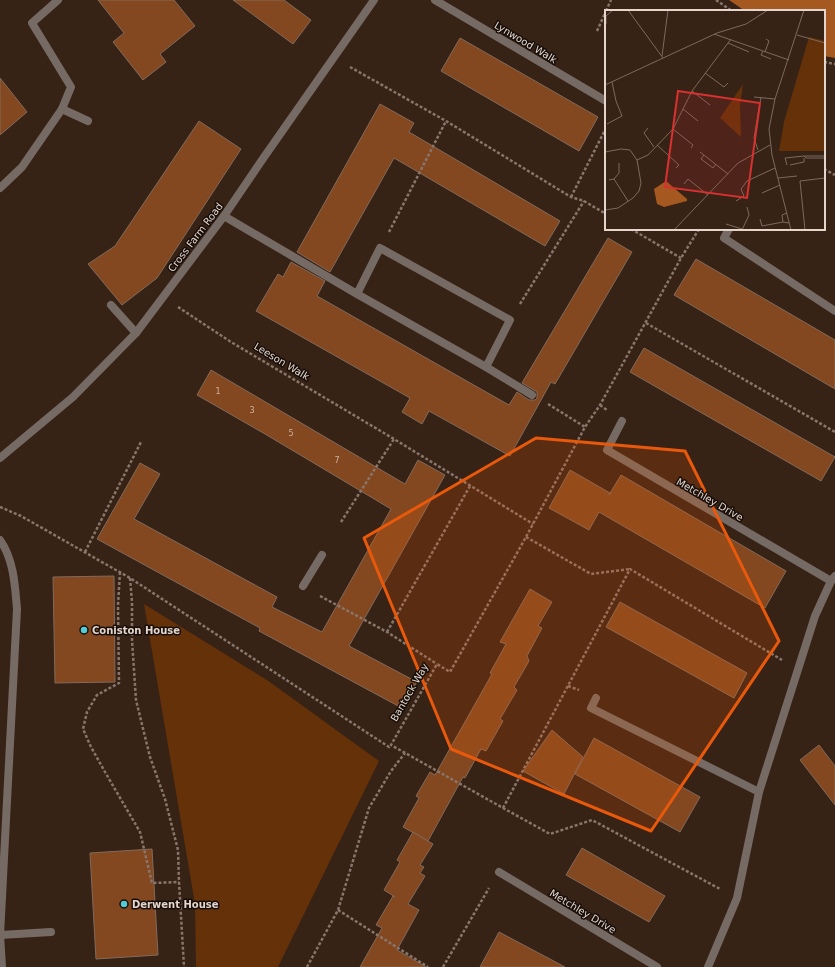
<svg xmlns="http://www.w3.org/2000/svg" width="835" height="967" font-family="'DejaVu Sans',sans-serif">
<style>
.green{fill:#643109}
.water{fill:#a55820}
.building{fill:#83481f;stroke:#826a5b}
.lines{fill:none;stroke-linecap:round;stroke-linejoin:round}
.path{stroke:#88766c;stroke-width:2.5;stroke-dasharray:3 2;stroke-linecap:butt}
.lane{stroke:#766b64;stroke-width:8}
.street{stroke:#766b64;stroke-width:8}
.marked{fill:#e8590c;fill-opacity:0.2;stroke:#e8590c;stroke-width:3;stroke-linejoin:round}
.poi-dot{fill:#52ccd6;stroke:#170e09;stroke-width:1.5}
.labels{text-anchor:middle;stroke-width:3;stroke-linejoin:round;paint-order:stroke}
.number-label{font-size:8px;fill:#ccb2a2}
.street-label{font-size:10px;fill:#e4d6cd;stroke:#170e09}
.poi-label{font-size:10px;font-weight:bold;fill:#e4d6cd;stroke:#170e09;text-anchor:start}
.inset-road{fill:none;stroke:#7c6a5f;stroke-width:1}
.view{fill:#d73130;fill-opacity:0.15;stroke:#d73130;stroke-width:2}
.inset-edge{fill:none;stroke:#e4d6cd;stroke-width:2}
</style>
<rect width="100%" height="100%" fill="#372216"/>
<polygon class="green" points="144,604 267,680 379,761 278,967 196,967 195,904"/>
<polygon class="water" points="729,0 835,0 835,58 824,56 824,11 745,11"/>
<g class="building">
<polygon points="98,0 174,0 195,26 160,54 166,62 143,80 113,42 124,33"/>
<polygon points="233,0 284,0 311,20 293,44"/>
<polygon points="460,38 598,117 579,151 441,71"/>
<polygon points="0,78 27,112 0,135"/>
<polygon points="380,104 414,123 409,132 560,221 545,246 394,158 330,272 297,252"/>
<polygon points="199,121 241,149 157,278 122,305 88,264 115,246"/>
<polygon points="608,238 632,252 555,384 551,382 510,456 429,411 422,424 402,412 410,398 256,311 278,274 283,277 291,262 325,281 317,296 509,405 517,392 529,400 535,400 537,398 537,392 522,383"/>
<polygon points="696,259 835,340 835,389 674,295"/>
<polygon points="644,348 835,457 821,481 630,372"/>
<polygon points="211,370 405,484 418,460 445,475 349,646 417,682 400,707 259,631 260,628 97,539 140,463 160,474 134,519 277,597 272,607 322,632 391,509 265,434 197,395"/>
<polygon points="570,470 610,493 609,495 621,475 786,571 765,608 599,512 589,530 549,508"/>
<polygon points="114,576 115,682 55,683 53,577"/>
<polygon points="530,589 552,602 538,626 542,628 527,656 529,661 514,687 517,690 500,719 503,721 486,751 481,749 465,778 463,777 428,841 403,827 419,798 416,796 430,772 435,775 492,674 490,673 506,644 500,642"/>
<polygon points="620,602 747,673 734,698 606,627"/>
<polygon points="552,730 583,757 564,794 523,771"/>
<polygon points="594,738 700,797 680,832 575,774"/>
<polygon points="819,745 835,766 835,805 800,760"/>
<polygon points="413,832 433,844 420,865 424,867 420,873 425,876 408,904 419,910 397,950 426,967 360,967 382,928 376,925 393,896 395,897 384,890 400,862 397,860"/>
<polygon points="582,848 665,896 649,922 566,875"/>
<polygon points="152,849 158,955 96,959 90,853"/>
<polygon points="499,932 565,967 480,967"/>
</g>
<g class="lines">
<g class="path">
<polyline points="716,0 732,11"/>
<polyline points="606,11 611,0"/>
<polyline points="597,31 606,11"/>
<polyline points="824,62 835,64"/>
<polyline points="350,67 446,121 571,197 584,201 606,214"/>
<polyline points="824,169 835,175"/>
<polyline points="571,197 606,128"/>
<polyline points="631,229 681,258"/>
<polyline points="699,229 681,258 600,405 585,427 526,537 450,672 437,664 391,745 503,808 550,834 592,820 720,889"/>
<polyline points="389,232 446,121"/>
<polyline points="520,304 584,201"/>
<polyline points="178,307 231,342 394,439 533,524"/>
<polyline points="646,323 835,432"/>
<polyline points="548,404 585,427"/>
<polyline points="600,405 607,410"/>
<polyline points="0,507 21,516 130,578 389,747 391,745"/>
<polyline points="341,522 394,439"/>
<polyline points="526,537 591,574 630,569"/>
<polyline points="85,552 141,442"/>
<polyline points="120,572 118,605 119,683 97,695 87,712 83,729 91,747 105,772 140,832 152,883 179,882"/>
<polyline points="130,578 132,602 132,640 136,700 150,757 165,799 178,850 179,882 184,967"/>
<polyline points="320,596 387,632 437,664"/>
<polyline points="387,632 470,486"/>
<polyline points="568,686 579,690"/>
<polyline points="503,808 630,569 782,660"/>
<polyline points="338,910 428,967"/>
<polyline points="307,967 338,910 369,808 391,771 405,753"/>
<polyline points="443,967 489,888"/>
</g>
<g class="lane">
<polyline points="435,0 606,101"/>
<polyline points="729,229 724,238 835,311"/>
<polyline points="111,305 136,333"/>
<polyline points="622,421 607,450 831,581"/>
<path d="M 0,540 C 14,560 15,586 17,609 L 0,935 L 2,967"/>
<polyline points="303,586 322,555"/>
<polyline points="596,698 591,708 759,792"/>
<polyline points="499,872 657,967"/>
<polyline points="0,935 51,932"/>
</g>
<g class="street">
<polyline points="62,109 88,121"/>
<polyline points="0,188 22,167 62,109 71,87 32,23 58,0"/>
<polyline points="224,216 357,294 486,367 532,395"/>
<polyline points="357,294 380,248 510,320 486,367"/>
<polyline points="0,458 73,397 136,333 224,216 262,160 374,0"/>
<polyline points="708,967 737,898 759,792 815,616 831,581 835,576"/>
</g>
</g>
<path class="marked" d="M 536,438 L 685,451 L 779,641 L 651,831 L 451,749 L 364,538 Z"/>
<g class="poi-dot">
<circle cx="84" cy="630" r="4"/>
<circle cx="124" cy="904" r="4"/>
</g>
<g class="labels">
<g class="number-label">
<text x="218" y="394">1</text>
<text x="252" y="413">3</text>
<text x="291" y="436">5</text>
<text x="337" y="463">7</text>
</g>
<g class="street-label">
<text transform="translate(526 42) rotate(31)" y="4">Lynwood Walk</text>
<text transform="translate(195 237) rotate(-53)" y="4">Cross Farm Road</text>
<text transform="translate(282 361) rotate(31)" y="4">Leeson Walk</text>
<text transform="translate(710 499) rotate(30)" y="4">Metchley Drive</text>
<text transform="translate(409 692) rotate(-60)" y="4">Bantock Way</text>
<text transform="translate(583 911) rotate(31)" y="4">Metchley Drive</text>
</g>
<g class="poi-label">
<text x="92" y="634">Coniston House</text>
<text x="132" y="908">Derwent House</text>
</g>
</g>
<g transform="translate(605 10)">
<rect width="220" height="220" fill="#372216"/>
<path d="M 204,27 L 220,31 L 220,141 L 174,141 L 179,112 ZM 138,74 L 135,96 L 136,127 L 115,108 Z" fill="#643109"/>
<path d="M 61,171 L 82,189 L 82,191 L 59,197 L 52,194 L 49,179 Z" fill="#a55820"/>
<path class="inset-road" d="M 23,0 L 58,48M 1,14 L 1,6 L 8,0M 109,24 L 184,50M 192,25 L 220,33M 123,33 L 144,42M 158,41 L 156,45 L 166,49M 160,42 L 164,31 L 161,29M 57,46 L 63,0M 100,63 L 119,77 L 123,73M 0,75 L 112,23 L 141,14 L 163,0M 87,81 L 105,95M 149,87 L 170,89M 78,99 L 93,111M 2,114 L 17,106 L 11,91 L 7,72M 43,118 L 39,123 L 49,137M 68,119 L 88,135 L 86,138M 52,135 L 74,155 L 71,158M 153,140 L 149,128 L 156,87M 0,142 L 16,139 L 25,140 L 32,150 L 36,173 L 34,181 L 28,188 L 13,198 L 0,200M 95,142 L 123,164M 99,145 L 96,149 L 108,158 L 111,154M 220,146 L 199,146 L 201,148 L 220,148M 32,150 L 43,145 L 68,119 L 87,81 L 126,29M 182,155 L 180,148 L 199,146M 185,155 L 199,152 L 199,148M 173,168 L 192,166M 9,169 L 14,163 L 14,153M 4,170 L 9,169 L 23,191M 79,174 L 83,169 L 103,185M 157,183 L 175,175M 131,191 L 139,186 L 136,179 L 142,171 L 170,158M 182,203 L 177,205 L 178,212 L 184,213M 155,209 L 157,216 L 178,212M 121,214 L 137,219M 69,220 L 133,153 L 165,135M 137,220 L 144,205 L 142,197M 186,220 L 167,145 L 164,119 L 170,89 L 199,0M 200,220 L 195,171 L 220,168"/>
<path class="view" d="M 73,81 L 155,93 L 142,188 L 60,177 Z"/>
<rect width="220" height="220" class="inset-edge"/>
</g>
</svg>
